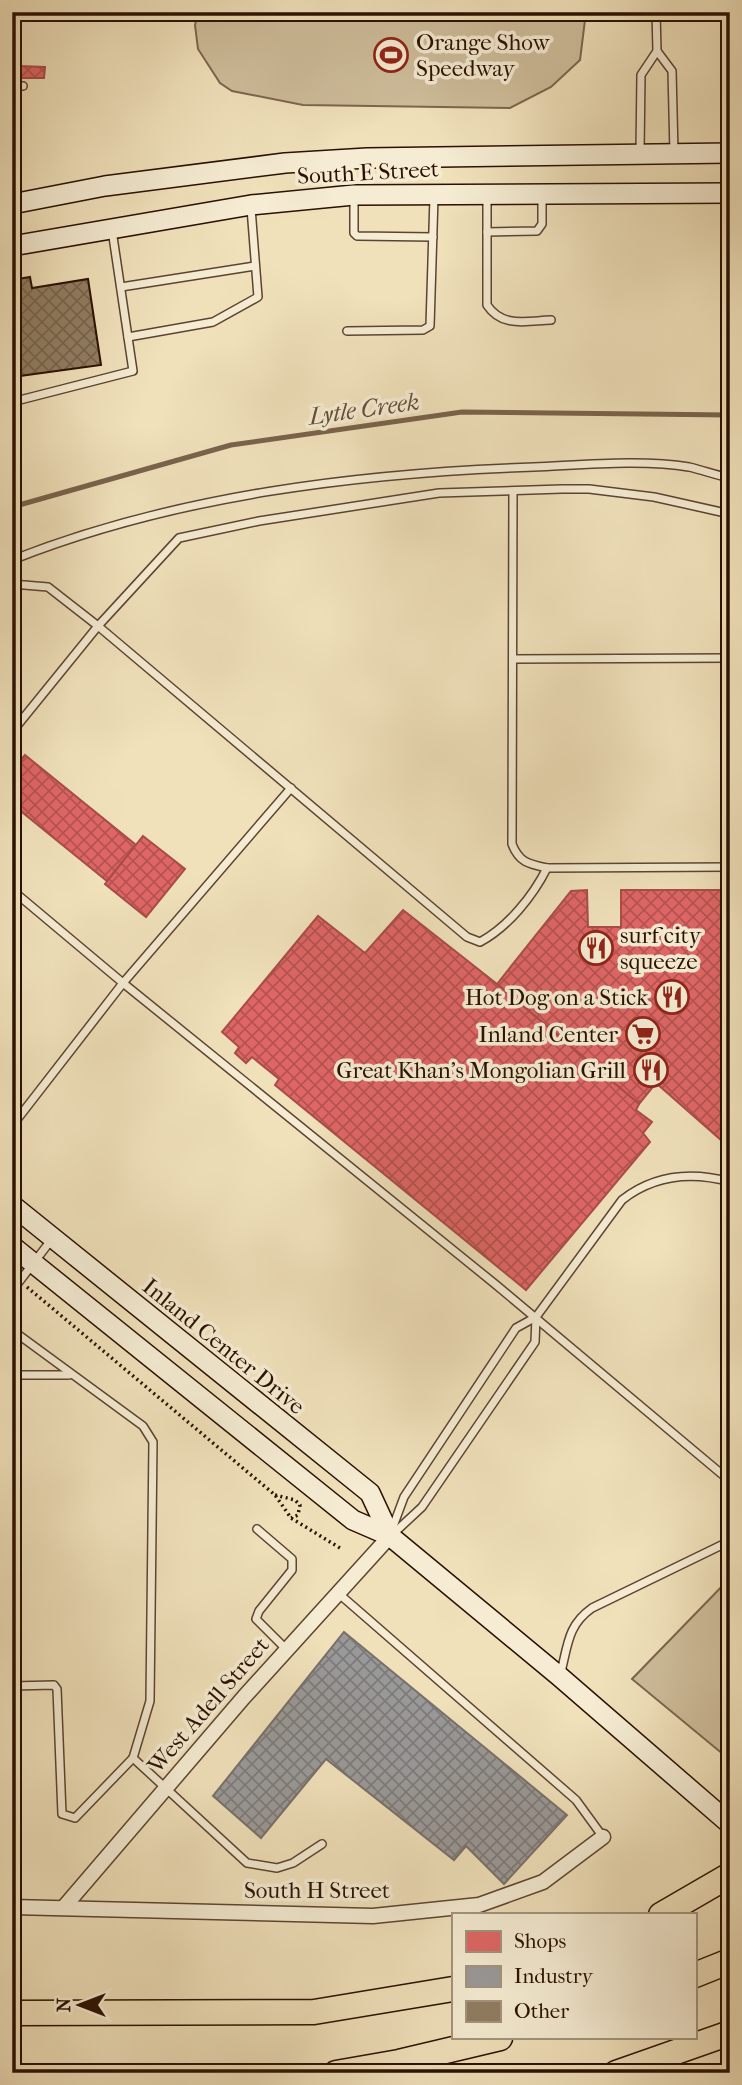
<svg xmlns="http://www.w3.org/2000/svg" width="742" height="2085" font-family="'IM FELL French Canon',serif">
<style>
.green{fill:#cebd9b;stroke:#7c664e;stroke-width:2}
.shops{fill:url(#shops-cross-hatch);stroke:#a94c48;stroke-width:2}
.industry{fill:url(#industry-cross-hatch);stroke:#78706b;stroke-width:2}
.lines{fill:none;stroke-linecap:round;stroke-linejoin:round}
.stream{stroke:#79634b;stroke-width:5}
.building{fill:url(#building-cross-hatch);stroke:#2a1001;stroke-width:2}
.lane-casing{stroke:#5c4430;stroke-width:10}
.street-casing{stroke:#5c4430;stroke-width:17}
.secondary-casing{stroke:#2a1001;stroke-width:22}
.highway-casing{stroke:#2a1001;stroke-width:27}
.path{stroke:#2a1001;stroke-width:3.5;stroke-dasharray:2 3.5;stroke-linecap:butt}
.lane{stroke:#f5ecd3;stroke-width:7}
.street{stroke:#f5ecd3;stroke-width:14}
.secondary{stroke:#f5ecd3;stroke-width:19}
.highway{stroke:#f0e1bb;stroke-width:24}
.labels{text-anchor:middle;stroke-width:7;stroke-linejoin:round;paint-order:stroke}
.poi-label{font-size:23px;fill:#2a1001;stroke:#f5ecd3;text-anchor:end}
.street-label{font-size:23px;fill:#2a1001;stroke:#f5ecd3}
.water-label{font-size:24px;font-style:italic;fill:#654e38;stroke:#f5ecd3}
</style>
<defs>
<pattern id="shops-cross-hatch" width="8" height="8" patternUnits="userSpaceOnUse" patternTransform="scale(1.75)"><rect width="8" height="8" fill="#e06666"/><path d="M0 0l8 8M0 8l8-8" fill="none" stroke="#b65352"/></pattern>
<pattern id="industry-cross-hatch" width="8" height="8" patternUnits="userSpaceOnUse" patternTransform="scale(1.75)"><rect width="8" height="8" fill="#999"/><path d="M0 0l8 8M0 8l8-8" fill="none" stroke="#7d7b7a"/></pattern>
<pattern id="building-cross-hatch" width="8" height="8" patternUnits="userSpaceOnUse" patternTransform="scale(1.75)"><rect width="8" height="8" fill="#917d62"/><path d="M0 0l8 8M0 8l8-8" fill="none" stroke="#77654e"/></pattern>
</defs>
<rect width="100%" height="100%" fill="#f0e1bb"/>
<filter id="stains"><feTurbulence type="fractalNoise" baseFrequency=".00286" numOctaves="4"/><feColorMatrix values="0 0 0 0 .2 0 0 0 0 .09 0 0 0 0 .02 0 0 0 .5 -.17"/></filter>
<radialGradient id="worn" r=".72"><stop offset=".6" stop-color="#630" stop-opacity="0"/><stop offset="1" stop-color="#630" stop-opacity=".3"/></radialGradient>
<g class="green">
<polygon points="198,12 586,12 580,60 551,87 510,108 303,105 232,91 220,83 198,49 195,25"/>
<polygon points="730,1578 730,1760 632,1679"/>
</g>
<g class="shops">
<polygon points="19,66 45,67 44,78 19,78"/>
<polygon points="25,755 136,845 107,881 12,804 12,770"/>
<polygon points="143,836 185,869 146,917 105,884"/>
<polygon points="587,890 588,927 621,927 621,890 730,890 730,1148 656,1083 639,1104 497,984 571,891"/>
<polygon points="403,910 497,984 639,1104 636,1110 652,1122 643,1133 650,1142 526,1290 275,1085 279,1079 252,1057 246,1063 235,1053 239,1047 222,1032 318,916 365,953"/>
</g>
<polygon class="industry" points="344,1632 567,1815 504,1884 466,1846 454,1860 326,1759 261,1838 213,1796"/>
<g class="lines">
<polyline class="stream" points="12,507 231,445 462,412 730,415"/>
</g>
<polygon class="building" points="30,277 32,288 88,279 101,365 12,377 12,280"/>
<g class="lines">
<g class="lane-casing">
<g id="lane">
<polyline points="656,12 657,51"/>
<polyline points="12,86 23,86"/>
<polyline points="640,152 641,75 657,51 672,71 674,153"/>
<polyline points="354,195 354,233 357,236 433,237"/>
<path d="M 487,197 L 487,305 C 502,328 526,321 551,320"/>
<polyline points="487,232 537,231 542,224 542,196"/>
<polyline points="121,287 255,266"/>
<polyline points="347,331 423,330 430,326 434,197"/>
<polyline points="128,337 213,322 258,297 251,208"/>
<polyline points="12,402 133,371 112,230"/>
<path d="M 513,491 L 512,844 C 519,862 528,864 547,868 L 730,867"/>
<path d="M 12,560 C 176,495 360,473 534,467 C 581,465 643,459 689,467 C 702,470 716,475 730,478"/>
<polyline points="12,584 48,587 98,626 179,538 259,521 439,493 562,489 589,489 654,497 730,514"/>
<polyline points="513,659 730,658"/>
<path d="M 12,732 L 98,626 L 467,937 L 480,942 C 508,927 533,896 547,868"/>
<polyline points="12,890 123,983 291,788"/>
<polyline points="12,1126 123,983 495,1284 730,1481"/>
<polyline points="12,1291 52,1239"/>
<polyline points="12,1330 143,1426 153,1442 150,1701 133,1758 75,1818 62,1814 57,1689 54,1685 12,1686"/>
<polyline points="12,1375 69,1375"/>
<polyline points="257,1529 292,1559 292,1570 259,1611 256,1619 287,1650"/>
<path d="M 391,1532 L 404,1497 L 516,1328 L 536,1317 L 622,1200 C 654,1175 690,1171 730,1182"/>
<polyline points="393,1534 422,1507 535,1342 536,1317"/>
<polyline points="338,1593 576,1800 603,1837"/>
<path d="M 561,1672 C 568,1644 568,1625 592,1608 L 730,1541"/>
<polyline points="133,1758 247,1863 277,1868 293,1863 322,1844"/>
</g>
</g>
<g class="street-casing">
<g id="street">
<polyline points="12,1907 373,1916 479,1905 543,1882 603,1837"/>
<polyline points="64,1907 244,1697 390,1536"/>
</g>
</g>
<g class="secondary-casing">
<g id="secondary">
<polyline points="12,204 105,186 285,163 367,158 730,153"/>
<polyline points="12,246 251,205 354,195 730,193"/>
<polyline points="12,1205 370,1493 390,1536"/>
<polyline points="12,1246 353,1520 390,1536 559,1676 730,1824"/>
</g>
</g>
<g class="highway-casing">
<g id="highway">
<polyline points="661,1915 730,1875"/>
<polyline points="695,1975 730,1961"/>
<polyline points="12,2013 314,2012 453,1989"/>
<polyline points="336,2073 399,2062 500,2038"/>
<polyline points="616,2073 730,2033"/>
</g>
</g>
<g class="path">
<polyline points="27,1287 275,1495 291,1518 340,1548"/>
<polyline points="275,1495 295,1500 300,1505 298,1515 291,1518"/>
</g>
<use href="#lane" class="lane"/>
<use href="#street" class="street"/>
<use href="#secondary" class="secondary"/>
<use href="#highway" class="highway"/>
</g>
<defs>
<g id="stadium-ring" transform="scale(1.75)"><circle r="9.5" fill="#f5ecd3" stroke="#8f2418" stroke-width="1.5"/><path d="M0-5a6.5 5 0 1 0 0 10a6.5 5 0 1 0 0-10ZM-3.5-1.8h7v3.6h-7Z" fill="#8f2418"/></g>
<g id="restaurant-ring" transform="scale(1.75)"><circle r="9.5" fill="#f5ecd3" stroke="#8f2418" stroke-width="1.5"/><path d="M-5-6h1v4h1v-4h1v4h1v-4h1v5L-1.5 .5V6h-2V.5L-5-1ZM5-6V6H3V1.5H1.5Q1.5-4 5-6Z" fill="#8f2418"/></g>
<g id="supermarket-ring" transform="scale(1.75)"><circle r="9.5" fill="#f5ecd3" stroke="#8f2418" stroke-width="1.5"/><path d="M-6-5.5h2.5l.6 2H6L4.5 2H-2.5L-4.4-4H-6ZM-1.5 3.2a1.3 1.3 0 1 0 .1 0ZM3 3.2a1.3 1.3 0 1 0 .1 0Z" fill="#8f2418"/></g>
</defs>
<g fill-rule="evenodd">
<use href="#stadium-ring" x="391" y="55"/>
<use href="#restaurant-ring" x="596" y="948"/>
<use href="#restaurant-ring" x="672" y="997"/>
<use href="#supermarket-ring" x="643" y="1034"/>
<use href="#restaurant-ring" x="651" y="1070"/>
</g>
<g class="labels">
<g class="poi-label">
<text x="416" y="50" text-anchor="start">Orange Show<tspan x="416" dy="26">Speedway</tspan></text>
<text x="620" y="943" text-anchor="start">surf city<tspan x="620" dy="26">squeeze</tspan></text>
<text x="648" y="1005">Hot Dog on a Stick</text>
<text x="618" y="1042">Inland Center</text>
<text x="626" y="1078">Great Khan's Mongolian Grill</text>
</g>
<g class="street-label">
<text transform="translate(368 172) rotate(-3)" y="8">South E Street</text>
<text transform="translate(224 1346) rotate(39)" y="8">Inland Center Drive</text>
<text transform="translate(208 1705) rotate(-49)" y="8">West Adell Street</text>
<text x="317" y="1898">South H Street</text>
</g>
<g class="water-label">
<text transform="translate(364 409) rotate(-8)" y="8">Lytle Creek</text>
</g>
</g>
<rect width="742" height="2085" fill="none" stroke="#f0e1bb" stroke-width="42"/>
<rect x="14" y="14" width="714" height="2057" fill="none" stroke="#2a1001" stroke-width="3.5"/>
<rect x="21" y="21" width="700" height="2043" fill="none" stroke="#2a1001" stroke-width="2"/>
<rect x="452" y="1913" width="245" height="126" fill="#f5ecd3" stroke="#a4947f" stroke-width="2"/>
<rect x="466" y="1931" width="35" height="21" fill="#e06666" stroke="#a4947f" stroke-width="2"/>
<text x="514" y="1948" font-size="21" fill="#2a1001">Shops</text>
<rect x="466" y="1966" width="35" height="21" fill="#999999" stroke="#a4947f" stroke-width="2"/>
<text x="514" y="1983" font-size="21" fill="#2a1001">Industry</text>
<rect x="466" y="2001" width="35" height="21" fill="#917d62" stroke="#a4947f" stroke-width="2"/>
<text x="514" y="2018" font-size="21" fill="#2a1001">Other</text>
<g transform="translate(80 2005) rotate(270)" stroke="#f5ecd3" stroke-width="5" paint-order="stroke">
<path d="M0-5L12 26L0 18L-12 26Z" fill="#2a1001"/>
<text y="-10" font-size="19" font-weight="bold" text-anchor="middle" fill="#2a1001">N</text>
</g>
<rect width="100%" height="100%" filter="url(#stains)"/>
<rect width="100%" height="100%" fill="url(#worn)"/>
</svg>
